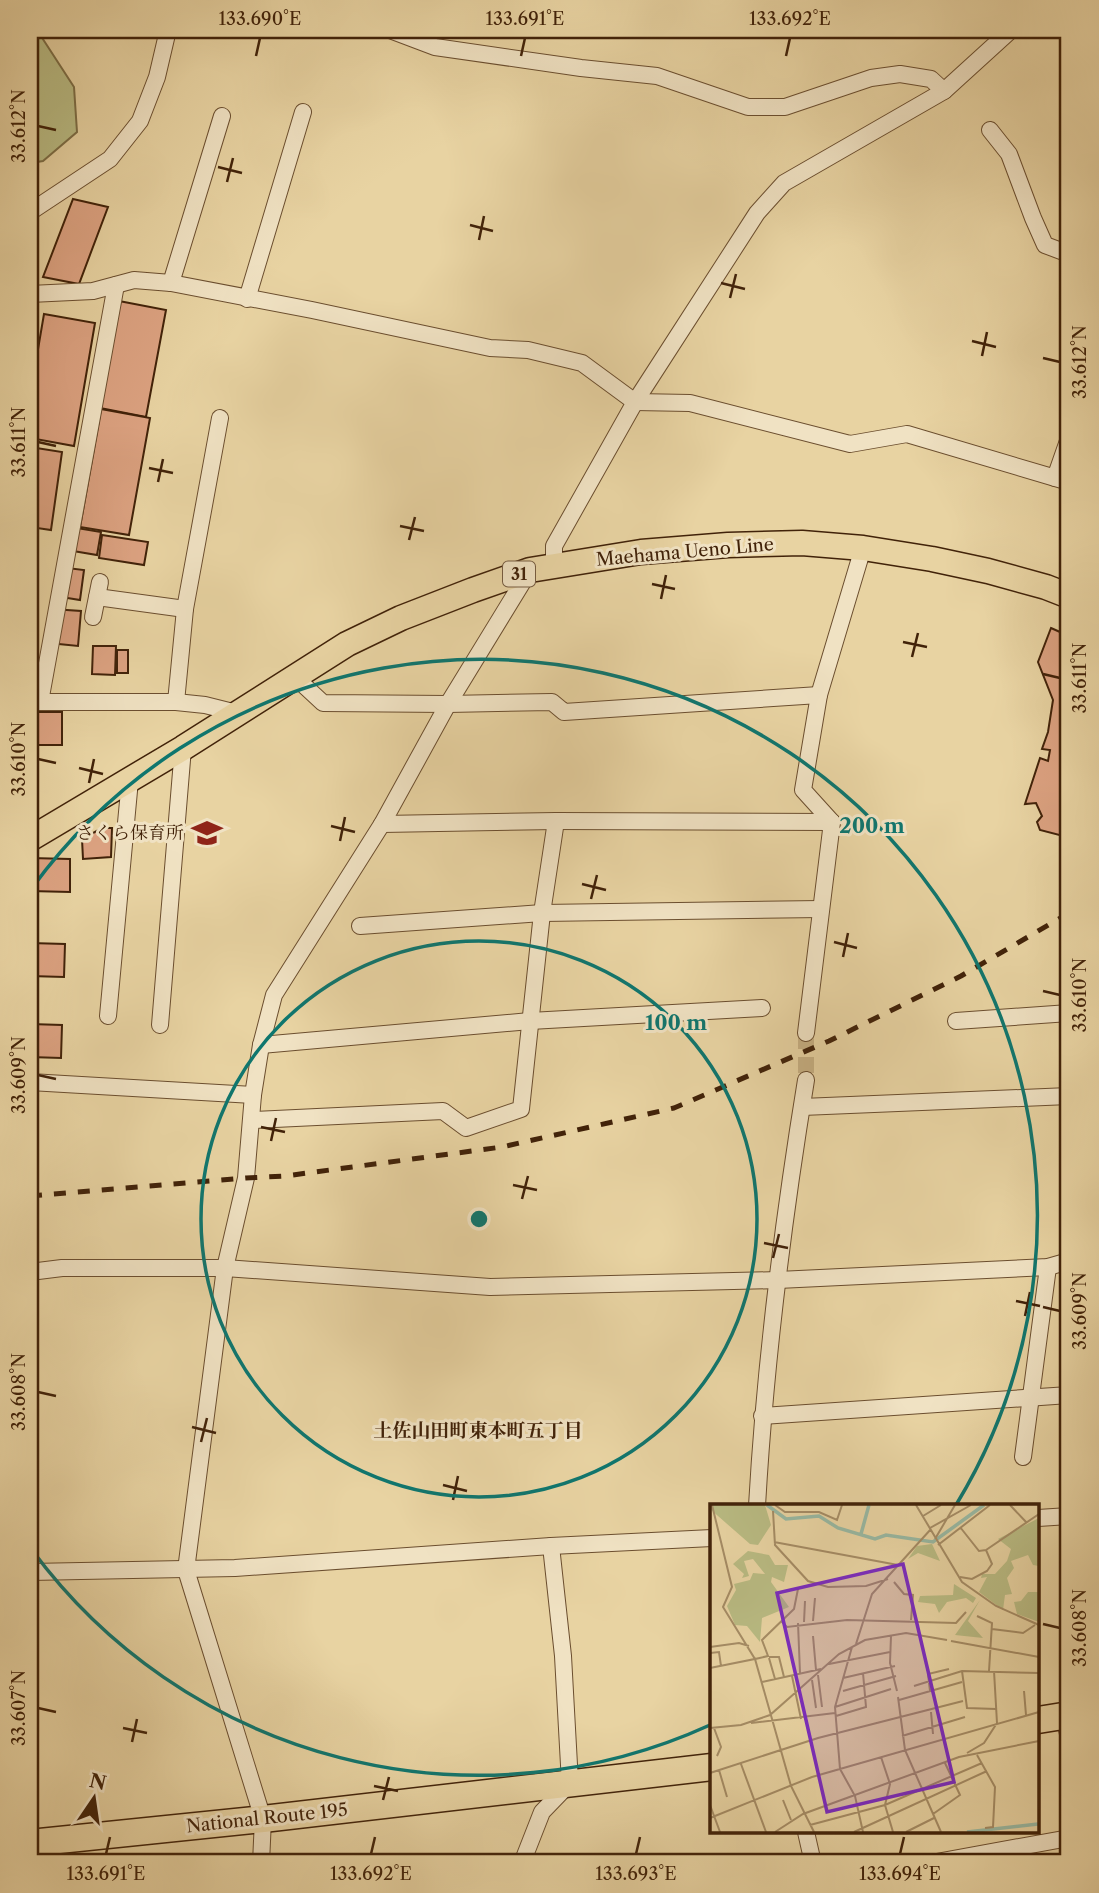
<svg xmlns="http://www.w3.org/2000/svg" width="1099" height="1893" font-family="'Libre Caslon Text','Noto Serif JP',serif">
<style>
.green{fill:#b9bb83;stroke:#7d6e46;stroke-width:2}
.building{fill:#dca281;stroke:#412209;stroke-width:2}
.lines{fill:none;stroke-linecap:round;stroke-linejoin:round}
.minor-tunnel{stroke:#c7b083;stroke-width:16;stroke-dasharray:16 8;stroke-linecap:butt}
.minor-casing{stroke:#6b4e2f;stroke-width:18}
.primary-casing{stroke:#412209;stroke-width:27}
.trunk-casing{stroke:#412209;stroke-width:29}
.minor{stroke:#f0e2c3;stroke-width:16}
.primary{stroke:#e8d3a2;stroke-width:24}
.trunk{stroke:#e8d3a2;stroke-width:26}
.rail{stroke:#412209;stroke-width:5;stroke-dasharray:12 12;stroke-linecap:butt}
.ticks{fill:none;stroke:#412209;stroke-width:2.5}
.ring{fill:none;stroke:#0f766e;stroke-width:3.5}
.labels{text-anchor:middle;stroke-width:6;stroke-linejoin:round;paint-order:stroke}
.shield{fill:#f0e2c3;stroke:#765c41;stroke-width:2}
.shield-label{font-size:16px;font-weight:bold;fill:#412209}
.street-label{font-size:18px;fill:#412209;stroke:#f0e2c3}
.poi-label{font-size:18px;fill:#412209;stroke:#f0e2c3;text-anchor:end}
.neighbourhood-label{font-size:19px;font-weight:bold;fill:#412209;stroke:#f0e2c3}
.inset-river{fill:none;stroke:#98b8a2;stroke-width:3.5}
.inset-road{fill:none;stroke:#a58c65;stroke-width:2}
.view{fill:#7b2cbf;fill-opacity:0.15;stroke:#7b2cbf;stroke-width:3.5}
.inset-edge{fill:none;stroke:#412209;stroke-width:3.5}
.centre{fill:#0f766e;stroke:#f0e2c3;stroke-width:3.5}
.ring-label{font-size:21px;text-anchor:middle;font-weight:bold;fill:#0f766e;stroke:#f0e2c3;stroke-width:6;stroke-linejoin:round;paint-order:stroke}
.neatline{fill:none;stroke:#412209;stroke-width:2.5}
.ticks-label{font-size:18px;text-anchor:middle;fill:#412209}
</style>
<rect width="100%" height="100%" fill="#e8d3a2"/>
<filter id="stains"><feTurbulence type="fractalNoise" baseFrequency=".00286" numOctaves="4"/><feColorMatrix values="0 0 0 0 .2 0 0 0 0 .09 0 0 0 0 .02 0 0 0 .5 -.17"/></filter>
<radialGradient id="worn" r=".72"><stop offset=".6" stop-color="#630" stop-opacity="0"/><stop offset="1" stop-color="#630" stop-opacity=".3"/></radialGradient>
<polygon class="green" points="30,30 37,30 74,87 77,132 43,161 30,163"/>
<g class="building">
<polygon points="73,199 108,207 79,284 43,277"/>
<polygon points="119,301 166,310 146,417 100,408"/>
<polygon points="44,314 95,323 74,446 30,438 30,396"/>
<polygon points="101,409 150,418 129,535 80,527"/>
<polygon points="30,447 62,452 51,530 30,527"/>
<polygon points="65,526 101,532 97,555 61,549"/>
<polygon points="102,535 148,542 144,565 99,558"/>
<polygon points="59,567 84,570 80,600 55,596"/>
<polygon points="52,609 81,611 78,646 49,643"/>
<polygon points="1051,628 1069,636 1069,836 1067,837 1040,830 1037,822 1042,816 1036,803 1025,804 1040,758 1048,761 1050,750 1042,749 1048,732 1053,700 1038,662"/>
<polygon points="93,646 116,646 115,675 92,674"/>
<rect x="117" y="650" width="11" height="23"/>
<rect x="30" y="712" width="32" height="33"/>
<polygon points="102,828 112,828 111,857 83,859 82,839"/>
<polygon points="30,858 70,859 70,892 30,891"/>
<polygon points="30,943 65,944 64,977 30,976"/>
<polygon points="30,1024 62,1025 61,1058 30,1057"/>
</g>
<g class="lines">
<polyline class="minor-tunnel" points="806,1033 806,1080"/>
<g class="minor-casing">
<g id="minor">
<polyline points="390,30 435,47 581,68 657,76 748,107 785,107 871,78 900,74 931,79 944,91"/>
<polyline points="990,130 1009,154 1033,218 1045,245 1069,254"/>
<polyline points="30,212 110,159 140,121 157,77 168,30"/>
<polyline points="171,283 222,116"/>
<polyline points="30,294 93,291 134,280 171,283 312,310 490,348 528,350 582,363 635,402 690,403 850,444 907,434 1069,482"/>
<polyline points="247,299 303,112"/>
<polyline points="1055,478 1069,438"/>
<polyline points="554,566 554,546 635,402 757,213 784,183 944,91 1011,30"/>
<polyline points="97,597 185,609"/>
<polyline points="93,617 100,582"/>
<polyline points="295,677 323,703 448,704 552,702 564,712 819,695"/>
<polyline points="31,702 176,702 205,705 237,713"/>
<polyline points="40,702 116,285"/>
<polyline points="176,702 185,609 220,418"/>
<polyline points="382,824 556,821 832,822"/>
<polyline points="360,926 542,913 821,909"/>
<polyline points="108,1016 130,780"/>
<polyline points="956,1021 1069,1013"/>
<polyline points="160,1025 183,748"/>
<polyline points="806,1033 832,822 803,790 819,695 863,548"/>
<polyline points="261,1045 530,1021 762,1008"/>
<polyline points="30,1082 253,1095"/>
<polyline points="802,1107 1069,1096"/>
<polyline points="252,1120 443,1111 466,1128 521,1109 542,913 556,821"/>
<polyline points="30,1272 62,1268 225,1268 490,1287 778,1280 1048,1267 1069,1261"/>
<polyline points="762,1416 1069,1395"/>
<polyline points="1023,1457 1048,1267"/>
<path d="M 757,1506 C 765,1364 783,1221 806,1080"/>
<polyline points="1038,1518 1069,1516"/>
<polyline points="30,1572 235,1568 551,1546 712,1538"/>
<polyline points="1064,1715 1069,1739"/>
<polyline points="806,1832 813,1863"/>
<polyline points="261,1863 263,1819 186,1570 225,1268 246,1178 253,1095 261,1045 274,995 382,824 448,704 530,570"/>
<polyline points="522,1863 542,1812 570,1783 563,1656 551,1546"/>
<polyline points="931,1863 1069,1838"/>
</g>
</g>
<g class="primary-casing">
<polyline id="primary" points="30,839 183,748 347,644 401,618 473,590 530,570 641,552 728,545 802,543 863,548 932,559 988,571 1046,587 1069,596"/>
</g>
<g class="trunk-casing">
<g id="trunk">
<polyline points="1038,1720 1069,1715"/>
<polyline points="30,1843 263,1819 712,1767"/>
</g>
</g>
<use href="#minor" class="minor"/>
<use href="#primary" class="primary"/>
<use href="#trunk" class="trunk"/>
<polyline class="rail" points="30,1196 246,1178 285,1176 502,1147 674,1108 829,1041 961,976 1069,913"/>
</g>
<path class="ticks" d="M 256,56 L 260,38M 521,56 L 525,38M 786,56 L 790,38M 38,126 L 56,130M 218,167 L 242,173M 227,182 L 233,158M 470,225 L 493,231M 479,240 L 484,216M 721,283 L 745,289M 730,298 L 736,274M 972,341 L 996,347M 982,356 L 987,332M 1043,358 L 1060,362M 38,442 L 56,446M 149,468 L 173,473M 158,482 L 163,459M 400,526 L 424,531M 409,540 L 415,517M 652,584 L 675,589M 661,599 L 666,575M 903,642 L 927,647M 912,657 L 918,633M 1043,674 L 1060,678M 38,759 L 56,763M 79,768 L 103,774M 89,783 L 94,759M 331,826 L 355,832M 340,841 L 345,817M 582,884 L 606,890M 591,899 L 597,875M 834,942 L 857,948M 843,957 L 848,933M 1043,991 L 1060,995M 38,1075 L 56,1079M 261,1127 L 285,1132M 271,1141 L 276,1118M 513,1185 L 537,1190M 522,1199 L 528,1176M 764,1243 L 788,1248M 773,1258 L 779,1234M 1016,1301 L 1040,1306M 1043,1307 L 1060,1311M 1025,1316 L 1030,1292M 38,1392 L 56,1396M 192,1427 L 216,1433M 201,1442 L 207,1418M 443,1485 L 467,1491M 453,1500 L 458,1476M 1043,1624 L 1060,1628M 38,1708 L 56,1712M 123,1728 L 147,1733M 132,1742 L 137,1719M 374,1786 L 398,1791M 383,1800 L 389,1777M 106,1854 L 110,1837M 371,1854 L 375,1837M 636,1854 L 640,1837M 900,1854 L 904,1837"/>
<g class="ring">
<circle cx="479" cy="1219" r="278"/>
<path d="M710 1725A556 556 0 0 1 32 1550M32 888A556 556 0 0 1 956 1505"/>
</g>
<defs>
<g id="school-bare" transform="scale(2.415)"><path d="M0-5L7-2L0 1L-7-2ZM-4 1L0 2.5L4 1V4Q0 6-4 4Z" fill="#8f2418" stroke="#f0e2c3" stroke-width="2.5" paint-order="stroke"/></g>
</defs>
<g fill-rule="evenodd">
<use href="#school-bare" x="207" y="833"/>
</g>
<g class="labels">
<rect class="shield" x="503" y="561.5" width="32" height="25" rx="5"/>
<g class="shield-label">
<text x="519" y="580">31</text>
</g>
<g class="street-label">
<text transform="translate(685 552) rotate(-5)" y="6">Maehama Ueno Line</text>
<text transform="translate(267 1818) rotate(-6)" y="6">National Route 195</text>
</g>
<g class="poi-label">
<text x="184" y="839">さくら保育所</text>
</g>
<g class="neighbourhood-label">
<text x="478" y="1437">土佐山田町東本町五丁目</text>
</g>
</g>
<g transform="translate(710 1504)">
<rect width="329" height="329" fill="#e8d3a2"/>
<path d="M 2,1 L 55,1 L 61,21 L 48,41 L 40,40 L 0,5 ZM 329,14 L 329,62 L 323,61 L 318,51 L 301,57 L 304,64 L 297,74 L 302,90 L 295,91 L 293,106 L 269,88 L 277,73 L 271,74 L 272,70 L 285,70 L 297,57 L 301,45 L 288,35 ZM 222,40 L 230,57 L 208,49 L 198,55 L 207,42 ZM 38,47 L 59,51 L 65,61 L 78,61 L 74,78 L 62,73 L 61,78 L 79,103 L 52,114 L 50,138 L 37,122 L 25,121 L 17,102 L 26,86 L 24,80 L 40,76 L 43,69 L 55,70 L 43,55 L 34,57 L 39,72 L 32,74 L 34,70 L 23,60 ZM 244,80 L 266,94 L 263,99 L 256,94 L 237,98 L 229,109 L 225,100 L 208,98 L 210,92 L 243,91 ZM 329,88 L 329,118 L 307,110 L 304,98 L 311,97 L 318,88 ZM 270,96 L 258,117 L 273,134 L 245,131 Z" fill="#b9bb83"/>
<path class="inset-river" d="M 57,1 L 76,15 L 109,12 L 128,24 L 165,35 L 176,31 L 223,38 L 274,1M 151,30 L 159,1M 257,328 L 328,320"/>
<path class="inset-road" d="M 2,1 L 22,83 L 13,103 L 45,155 L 58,152 L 52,136 L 84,105 L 88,85M 65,1 L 75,8 L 109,8 L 127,16 L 132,1M 206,1 L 252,78 L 286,102 L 329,121M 300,1 L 317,19M 63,7 L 65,41 L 98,77 L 118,83 L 156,82 L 178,75M 213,12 L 231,1M 250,23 L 269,47 L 276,46M 220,24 L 261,1M 225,35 L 245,1M 64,38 L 188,61M 228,41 L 280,1M 276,46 L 329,10M 250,73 L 262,75 L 277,67 L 282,60 L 276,46M 184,78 L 194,90 L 203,91 L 201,116M 267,112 L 282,119 L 279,167M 103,117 L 105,94M 72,118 L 77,123 L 137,116 L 246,119 L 256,108M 94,118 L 95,97M 88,119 L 90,169M 282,125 L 313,129 L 325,121M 103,132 L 106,166M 181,132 L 180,159 L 187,187M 241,137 L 329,153M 146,140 L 162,90 L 221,25M 0,143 L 29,139 L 39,142M 142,143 L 125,203 L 130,265 L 145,292 L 153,328M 0,149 L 9,148 L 11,162M 59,153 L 69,153 L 74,173M 59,154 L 65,175M 119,160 L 180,148M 0,164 L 45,155 L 81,282 L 104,328M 252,167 L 257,204 L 286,205M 108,171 L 112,203M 82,172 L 91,215M 133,174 L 185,162M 102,176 L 106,204M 52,178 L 111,165M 204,182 L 252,167 L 329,169M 133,187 L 186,172M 220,187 L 218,170 L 239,165M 314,187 L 316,211M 188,193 L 195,246 L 231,328M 189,196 L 252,178M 125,203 L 181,185M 221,208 L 223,230M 126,212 L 156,203 L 153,169M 41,219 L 125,209M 0,224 L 31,221 L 60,211 L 129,150 L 155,136 L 196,129 L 237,136M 4,224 L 11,243 L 7,252M 192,232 L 255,213M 257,249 L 274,239 L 287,219 L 284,167M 267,251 L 285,283 L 283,323 L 275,324M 171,253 L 180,280 L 175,301 L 183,328M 31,260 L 56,328M 9,266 L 17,293M 0,269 L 108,234 L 253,197M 73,296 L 81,316M 0,301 L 10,328M 223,310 L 250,291 L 235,259M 0,314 L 102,273 L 329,208M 100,321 L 175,301 L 272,259M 65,328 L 93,310 L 249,253 L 329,237M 144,328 L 277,267M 196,328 L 224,314"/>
<path class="view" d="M 193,60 L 244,278 L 117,308 L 67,89 Z"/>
<rect width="329" height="329" class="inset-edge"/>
</g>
<circle cx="479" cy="1219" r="10" class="centre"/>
<g class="ring-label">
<text x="872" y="833">200 m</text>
<text x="676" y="1030">100 m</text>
</g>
<rect width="1099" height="1893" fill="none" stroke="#e8d3a2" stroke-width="77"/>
<g transform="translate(94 1798) rotate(13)" stroke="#f0e2c3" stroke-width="5" paint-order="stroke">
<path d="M0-5L12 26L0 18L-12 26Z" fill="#412209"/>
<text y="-10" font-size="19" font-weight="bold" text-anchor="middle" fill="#412209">N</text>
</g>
<rect x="38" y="38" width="1022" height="1816" class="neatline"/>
<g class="ticks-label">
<text x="260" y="25">133.690°E</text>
<text x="525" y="25">133.691°E</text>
<text x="790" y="25">133.692°E</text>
<text transform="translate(19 126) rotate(-90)" y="6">33.612°N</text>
<text transform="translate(1080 362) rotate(-90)" y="6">33.612°N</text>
<text transform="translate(19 442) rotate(-90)" y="6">33.611°N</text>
<text transform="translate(1080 678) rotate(-90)" y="6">33.611°N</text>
<text transform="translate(19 759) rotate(-90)" y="6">33.610°N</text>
<text transform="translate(1080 995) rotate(-90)" y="6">33.610°N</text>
<text transform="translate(19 1075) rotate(-90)" y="6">33.609°N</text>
<text transform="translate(1080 1311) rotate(-90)" y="6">33.609°N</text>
<text transform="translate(19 1392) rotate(-90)" y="6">33.608°N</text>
<text transform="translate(1080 1628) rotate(-90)" y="6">33.608°N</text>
<text transform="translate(19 1708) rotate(-90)" y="6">33.607°N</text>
<text x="106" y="1880">133.691°E</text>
<text x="371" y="1880">133.692°E</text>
<text x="636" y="1880">133.693°E</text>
<text x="900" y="1880">133.694°E</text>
</g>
<rect width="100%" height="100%" filter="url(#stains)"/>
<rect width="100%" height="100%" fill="url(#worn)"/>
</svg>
